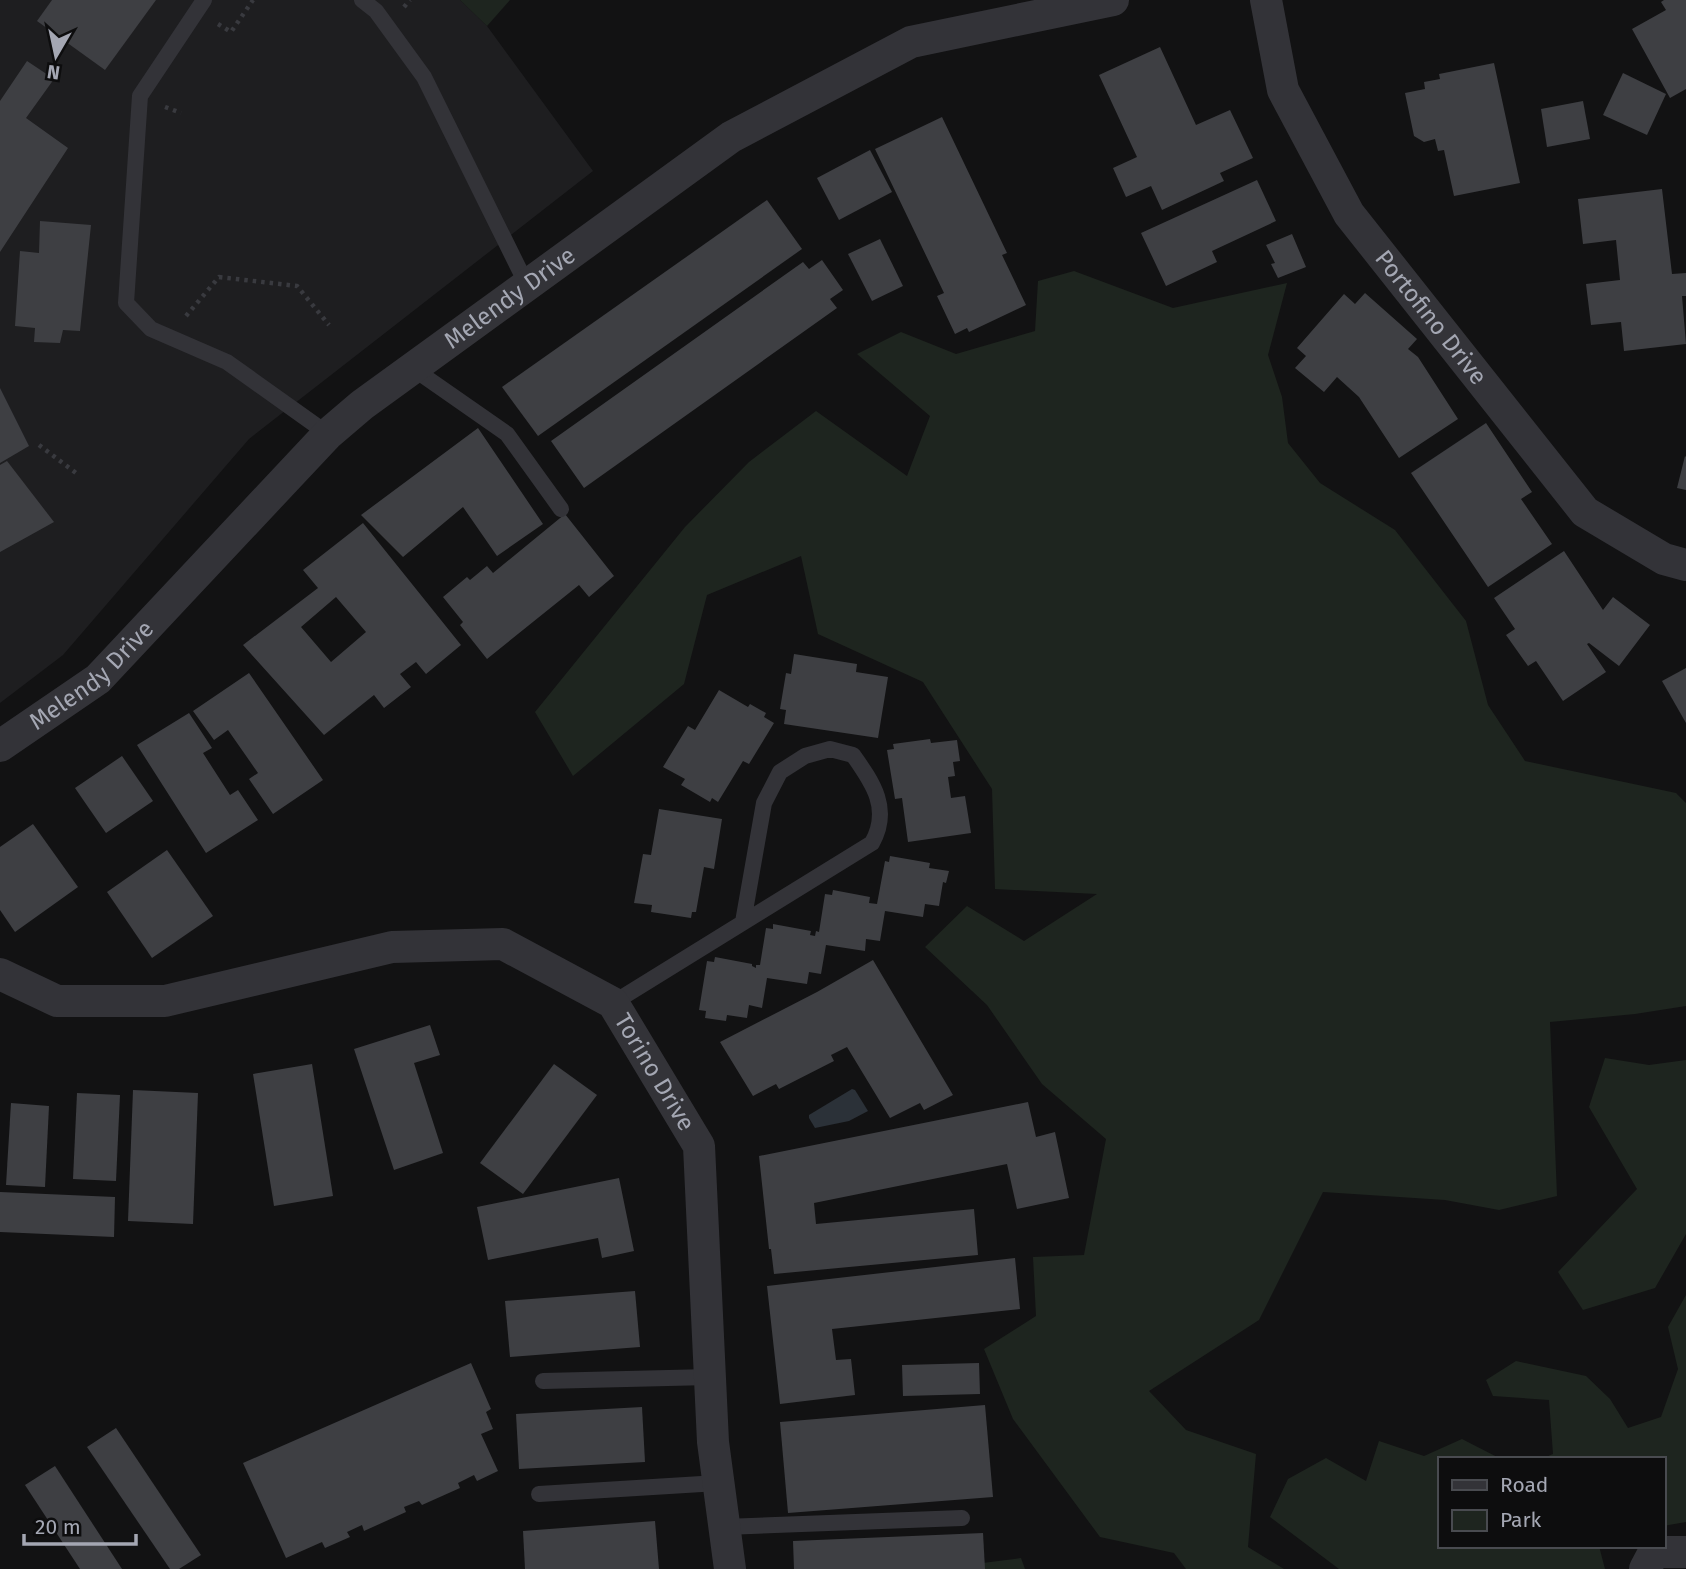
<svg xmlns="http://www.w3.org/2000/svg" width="1686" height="1569" font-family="'Fira Sans',sans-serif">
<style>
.built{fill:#1e1e20}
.green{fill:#1e251f}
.water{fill:#2b3138}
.building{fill:#3e3f43;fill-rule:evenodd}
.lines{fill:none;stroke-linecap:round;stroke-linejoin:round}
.path{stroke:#393a3f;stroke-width:4.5;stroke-dasharray:3.5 5;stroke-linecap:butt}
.service{stroke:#333338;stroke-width:16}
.minor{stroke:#333338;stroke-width:32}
.labels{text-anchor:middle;stroke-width:7;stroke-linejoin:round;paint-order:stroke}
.street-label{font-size:24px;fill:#a4a7b3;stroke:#0d0d0e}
</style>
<rect width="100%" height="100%" fill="#121213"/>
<polygon class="built" points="0,0 460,0 487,26 593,171 249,439 63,655 0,703"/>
<g class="green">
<polygon points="460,0 510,0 487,26"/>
<polygon points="1074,271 1173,308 1287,283 1268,355 1282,397 1288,443 1320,483 1395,530 1466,621 1488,705 1525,761 1676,793 1686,803 1686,1006 1635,1014 1550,1022 1557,1196 1499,1210 1445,1200 1323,1192 1259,1320 1149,1391 1186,1430 1256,1454 1248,1547 1284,1569 1186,1569 1174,1553 1100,1537 1013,1419 984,1349 1036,1316 1033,1257 1084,1255 1106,1139 1042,1084 987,1005 925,947 967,906 1024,941 1097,894 995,889 992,789 923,682 818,634 801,556 707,595 684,684 573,776 535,712 685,527 749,462 816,411 907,476 930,416 857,354 901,332 956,354 1035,331 1038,281"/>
<polygon points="1605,1058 1649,1065 1686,1060 1686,1234 1655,1288 1583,1310 1558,1272 1637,1189 1589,1107"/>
<polygon points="1686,1295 1686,1522 1663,1526 1663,1459 1541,1459 1553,1454 1549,1400 1493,1396 1486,1380 1516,1361 1586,1376 1610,1399 1628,1428 1661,1417 1678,1369 1668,1327"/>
<polygon points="1462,1439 1501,1459 1439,1459 1439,1546 1599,1546 1605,1569 1339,1569 1270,1517 1288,1479 1326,1458 1366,1481 1379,1441 1424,1456"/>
<polygon points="1021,1558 1025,1569 966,1569 967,1565"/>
</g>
<polygon class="water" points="852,1089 855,1090 868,1111 849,1121 815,1128 809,1118 809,1115"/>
<g class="building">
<polygon points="52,0 156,0 105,70 37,21"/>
<polygon points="1664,0 1686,0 1686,89 1670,98 1632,29 1666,10 1661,2"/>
<polygon points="1160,47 1196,125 1230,110 1253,158 1220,173 1224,181 1162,210 1151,186 1126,197 1113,168 1137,157 1099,75"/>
<polygon points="27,61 54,79 26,118 68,148 0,252 0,101"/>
<polygon points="1494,63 1520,183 1454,196 1444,150 1438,151 1435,139 1424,142 1414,136 1405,93 1425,89 1424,82 1440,79 1439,74"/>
<polygon points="1623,73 1666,94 1647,135 1603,115"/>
<polygon points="1583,101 1590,139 1547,147 1541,109"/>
<polygon points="942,117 1007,253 1002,255 1026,305 969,332 967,328 955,334 937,296 944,293 875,149"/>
<polygon points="870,150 892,192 839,220 817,178"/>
<polygon points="1257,180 1276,221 1212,251 1217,262 1166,286 1141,233"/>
<polygon points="1662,189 1672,274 1686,273 1686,296 1682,296 1686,344 1624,351 1621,322 1591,325 1586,284 1620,280 1616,240 1583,244 1578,199"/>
<polygon points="767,200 802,249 538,436 502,387"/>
<polygon points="40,221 91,225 80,331 63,330 60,343 34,342 35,328 15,326 20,251 39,253"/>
<polygon points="1292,234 1306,267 1278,278 1271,264 1275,263 1266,245"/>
<polygon points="880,239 903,286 872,301 848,254"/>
<polygon points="822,260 843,290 830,299 837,308 584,488 551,441 803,262 809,269"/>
<polygon points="1365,293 1417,339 1408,349 1418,357 1458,419 1399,458 1359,397 1337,377 1324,392 1295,368 1306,356 1297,348 1344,294 1355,304"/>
<polygon points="0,388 29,446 0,463"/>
<polygon points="1486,423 1532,492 1521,499 1552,544 1488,587 1411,473"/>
<polygon points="478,428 543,524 497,556 463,507 403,557 361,515"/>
<polygon points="1685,456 1686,457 1686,490 1677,488"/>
<polygon points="7,461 54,522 0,552 0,465"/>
<polygon points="565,514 614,576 589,597 579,585 487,659 460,625 463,622 443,597 467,577 470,580 487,566 493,573"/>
<path d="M 363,523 L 461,645 L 426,674 L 416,662 L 400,674 L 411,687 L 384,708 L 374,695 L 324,735 L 243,645 L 318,588 L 303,570 ZM 336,597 L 366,632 L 331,662 L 301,627 Z"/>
<polygon points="1564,551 1603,610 1613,597 1650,625 1619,666 1589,643 1587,644 1606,672 1563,701 1536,661 1528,666 1506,635 1515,629 1494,598"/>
<polygon points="794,654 857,664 856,672 888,677 878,738 784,724 786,710 780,709 786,673 791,674"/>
<polygon points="1686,668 1686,723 1662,681"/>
<polygon points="249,673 323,780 273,814 249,779 258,773 228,730 214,740 193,711"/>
<polygon points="719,690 748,707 750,704 766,713 764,717 774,723 749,764 743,761 718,802 712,798 710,802 681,785 685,779 663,767 688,726 695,730"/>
<polygon points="189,713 212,748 203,753 230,795 238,790 258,820 206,853 137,745"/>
<polygon points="930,739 931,743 957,740 960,761 953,762 955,776 948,777 951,798 965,796 971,833 908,842 902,798 895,799 887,750 894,749 893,744"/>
<polygon points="122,756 153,801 106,833 75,788"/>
<polygon points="659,809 722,819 714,869 704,867 696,912 692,912 691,918 651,912 652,905 634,903 643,854 651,855"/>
<polygon points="33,824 78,887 15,932 0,910 0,847"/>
<polygon points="167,850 213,916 152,958 107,892"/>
<polygon points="890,856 930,863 929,868 949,871 946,883 943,882 939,906 925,904 923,917 885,911 880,941 866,939 865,951 826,945 821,974 809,972 807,984 767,978 762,1008 749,1005 747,1018 727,1015 726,1021 705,1018 706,1011 699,1010 707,961 714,962 715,957 752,964 752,966 756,968 756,965 760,965 766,928 773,929 773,924 811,931 810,935 815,936 816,931 819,932 825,894 832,895 833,890 870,897 869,903 877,904 885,861 889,862"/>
<polygon points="873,960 953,1095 924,1110 920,1103 890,1118 847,1047 831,1055 834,1061 779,1089 776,1084 753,1096 720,1042 817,992"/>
<polygon points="430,1025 440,1055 414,1063 443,1153 394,1170 354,1049"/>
<polygon points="312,1064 333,1196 274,1206 253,1074"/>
<polygon points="554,1064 597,1095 523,1194 480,1163"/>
<polygon points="133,1090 198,1093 193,1224 128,1221"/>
<polygon points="77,1093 120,1095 116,1181 73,1179"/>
<polygon points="1028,1102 1036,1137 1055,1132 1069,1198 1017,1209 1007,1164 814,1203 816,1224 974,1209 978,1255 774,1274 771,1249 769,1249 759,1156"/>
<polygon points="11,1103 49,1106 45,1187 6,1185"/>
<polygon points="619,1178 634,1251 602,1258 598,1238 488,1260 477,1207"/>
<polygon points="0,1192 115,1197 114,1237 0,1232"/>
<polygon points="1015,1258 1020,1309 832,1329 836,1360 851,1359 855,1395 780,1404 767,1286"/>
<polygon points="635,1291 640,1347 510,1357 505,1301"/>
<polygon points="471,1363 491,1409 486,1412 493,1429 481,1434 498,1471 477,1481 474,1475 458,1483 460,1488 422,1505 419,1501 404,1507 406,1512 364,1531 362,1525 347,1532 350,1537 325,1548 322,1542 286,1558 243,1463"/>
<polygon points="979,1363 980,1394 903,1396 902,1365"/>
<polygon points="985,1405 993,1497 788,1513 780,1422"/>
<polygon points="642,1407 645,1462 519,1469 516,1414"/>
<polygon points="116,1428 201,1555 179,1569 170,1569 87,1447"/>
<polygon points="55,1466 122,1569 80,1569 25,1485"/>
<polygon points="655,1521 659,1569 525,1569 523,1531"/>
<polygon points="983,1533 985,1569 794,1569 793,1541"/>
</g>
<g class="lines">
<g class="path">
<polyline points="404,7 410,0"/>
<polyline points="218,24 231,32 253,0"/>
<polyline points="165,107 181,113"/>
<polyline points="186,316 219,277 297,286 329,325"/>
<polyline points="39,445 76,473"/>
</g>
<g class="service">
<polyline points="204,0 140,96 126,303 151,329 227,362 328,434"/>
<polyline points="362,0 376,11 424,77 527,285"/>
<polyline points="411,367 507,434 561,509"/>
<path d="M 613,1003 L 872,843 C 891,809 873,783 853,755 L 830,749 L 805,756 L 780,772 L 764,803 L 743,922"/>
<polyline points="543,1381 710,1377"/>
<polyline points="539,1494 718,1483"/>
<polyline points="724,1527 962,1518"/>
</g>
<g class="minor">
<path id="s1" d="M 1266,0 L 1283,90 L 1349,214 L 1585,512 L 1664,559 L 1686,565"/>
<path id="s2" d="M 0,746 L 98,679 L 328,434 L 362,405 L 731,137 L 911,42 L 1113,0"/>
<path id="s3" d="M 0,974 L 57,1001 L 165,1001 L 392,947 L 503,944 L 613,1003 L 699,1146 L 713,1442 L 730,1569"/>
<polyline points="1645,1569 1654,1552 1686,1552"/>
</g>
</g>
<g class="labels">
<g class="street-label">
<text dy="8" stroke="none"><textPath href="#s2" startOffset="682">Melendy Drive</textPath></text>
<text dy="8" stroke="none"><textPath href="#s1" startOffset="364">Portofino Drive</textPath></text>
<text dy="8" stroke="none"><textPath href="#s2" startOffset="116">Melendy Drive</textPath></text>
<text dy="8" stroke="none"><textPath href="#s3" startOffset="721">Torino Drive</textPath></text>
</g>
</g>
<rect x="1438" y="1457" width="228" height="91" fill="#0d0d0e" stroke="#494b50" stroke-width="2"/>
<rect x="1452" y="1480" width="35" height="10" fill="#333338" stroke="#494b50" stroke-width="2"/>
<text x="1500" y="1492" font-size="21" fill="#a4a7b3">Road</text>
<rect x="1452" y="1510" width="35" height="21" fill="#1e251f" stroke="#494b50" stroke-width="2"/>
<text x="1500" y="1527" font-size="21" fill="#a4a7b3">Park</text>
<g transform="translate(56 56) rotate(189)" stroke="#0d0d0e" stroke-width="5" paint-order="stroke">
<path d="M0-5L12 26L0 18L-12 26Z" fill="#a4a7b3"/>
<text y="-10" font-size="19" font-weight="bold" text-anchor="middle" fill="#a4a7b3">N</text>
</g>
<path d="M24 1534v10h112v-10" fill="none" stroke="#a4a7b3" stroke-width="3.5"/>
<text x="35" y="1534" font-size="21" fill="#a4a7b3" stroke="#0d0d0e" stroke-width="5" paint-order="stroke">20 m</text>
</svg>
